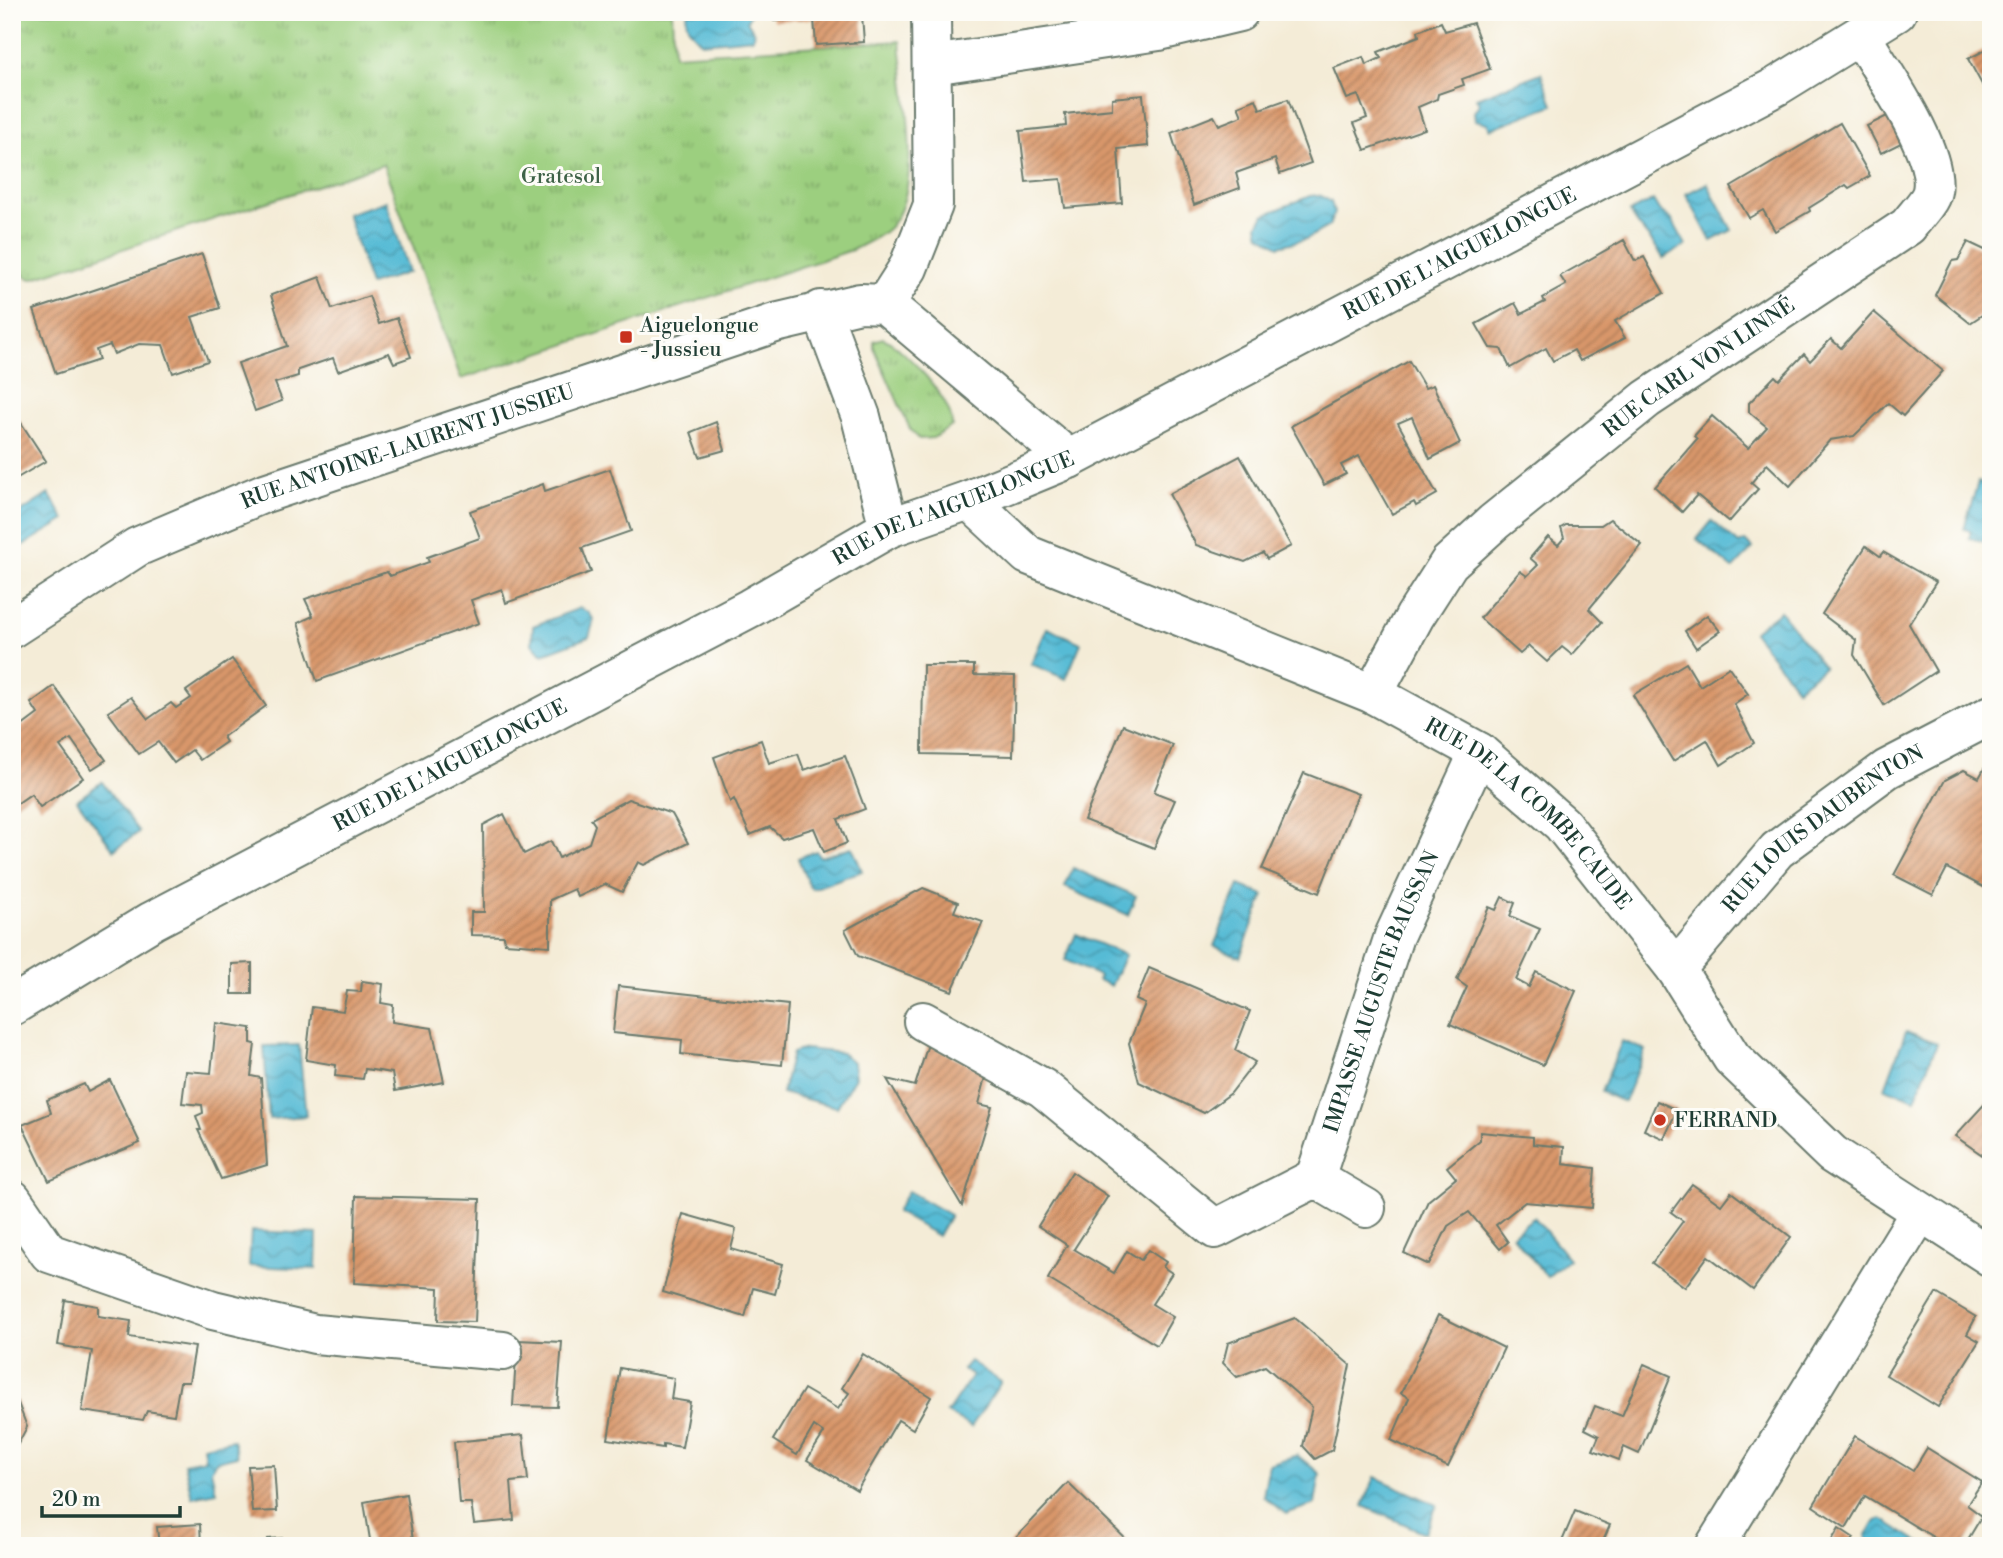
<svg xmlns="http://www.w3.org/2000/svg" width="2003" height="1558" font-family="'Libre Bodoni',serif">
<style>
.grass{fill:url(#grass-tufts);stroke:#5e865a;stroke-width:2}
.water{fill:url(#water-waves);stroke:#3b7c84;stroke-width:2}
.building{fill:url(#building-hatch)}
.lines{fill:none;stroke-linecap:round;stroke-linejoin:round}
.minor-casing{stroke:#6a7a6d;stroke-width:42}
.minor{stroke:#fff;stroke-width:38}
.poi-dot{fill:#c8321e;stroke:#fdfcf7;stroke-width:2.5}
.labels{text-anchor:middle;stroke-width:6;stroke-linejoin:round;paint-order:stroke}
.park-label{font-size:21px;fill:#3e6247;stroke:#fdfcf7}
.street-label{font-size:21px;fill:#1f3d34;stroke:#fdfcf7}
.poi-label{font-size:21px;fill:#1f3d34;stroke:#fdfcf7;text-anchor:start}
</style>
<defs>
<pattern id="grass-tufts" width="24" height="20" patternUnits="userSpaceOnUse" patternTransform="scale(1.75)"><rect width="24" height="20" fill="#9ccf7f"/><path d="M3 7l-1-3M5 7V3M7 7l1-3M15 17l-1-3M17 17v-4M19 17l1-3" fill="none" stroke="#7fa969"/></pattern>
<pattern id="water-waves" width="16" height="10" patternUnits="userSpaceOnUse" patternTransform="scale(1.75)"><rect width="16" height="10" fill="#57bbd5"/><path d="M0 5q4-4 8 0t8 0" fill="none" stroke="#4799ae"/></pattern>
<pattern id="building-hatch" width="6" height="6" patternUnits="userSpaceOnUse" patternTransform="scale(1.75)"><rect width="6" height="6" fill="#d9976a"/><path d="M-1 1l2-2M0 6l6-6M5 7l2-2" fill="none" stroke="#af7c58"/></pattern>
</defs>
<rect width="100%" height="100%" fill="#fdfcf7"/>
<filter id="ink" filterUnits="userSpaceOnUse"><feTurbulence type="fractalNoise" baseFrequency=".0143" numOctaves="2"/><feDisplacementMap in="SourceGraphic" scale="14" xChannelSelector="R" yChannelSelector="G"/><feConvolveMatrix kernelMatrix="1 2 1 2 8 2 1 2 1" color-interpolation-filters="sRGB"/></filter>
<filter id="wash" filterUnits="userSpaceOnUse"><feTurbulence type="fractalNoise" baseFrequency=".00686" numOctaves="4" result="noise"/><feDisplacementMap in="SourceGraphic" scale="28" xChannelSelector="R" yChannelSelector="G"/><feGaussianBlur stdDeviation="1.57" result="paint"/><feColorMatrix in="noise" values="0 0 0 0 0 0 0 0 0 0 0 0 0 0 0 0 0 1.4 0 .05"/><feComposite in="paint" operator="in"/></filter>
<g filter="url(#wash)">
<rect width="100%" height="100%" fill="#f4ecd7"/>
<g class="grass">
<path d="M 12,12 L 672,12 L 674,55 L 900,41 C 904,90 923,183 893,223 C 884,236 865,243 852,250 L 461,379 L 383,164 L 31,279 L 12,270 Z"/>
<path d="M 883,338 C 906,349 953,401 952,426 L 933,438 L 919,439 L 910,429 L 874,348 L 874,341 Z"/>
</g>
<g class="water">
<path d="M 688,12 L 751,12 L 747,21 L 754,32 L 753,38 L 702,43 C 694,33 682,26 688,12 Z"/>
<polygon points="1541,73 1553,105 1490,129 1487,123 1475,120 1474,112 1479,104 1476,98"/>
<polygon points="1707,183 1732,230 1711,241 1686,194"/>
<polygon points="1320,195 1331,202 1334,212 1329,226 1306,239 1279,246 1260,235 1258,225 1264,215 1310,196"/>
<path d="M 1653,200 L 1659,210 L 1672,220 L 1686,245 L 1663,258 C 1654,240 1639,230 1630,212 Z"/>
<polygon points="386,201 409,272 370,285 347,214"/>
<polygon points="1987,477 1991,478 1990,543 1969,538 1971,531 1964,529 1978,482 1984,484"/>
<polygon points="49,494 65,520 12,552 12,518"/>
<polygon points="1712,521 1739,544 1745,541 1753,548 1733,569 1697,539"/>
<polygon points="580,608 589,613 594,620 589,637 543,654 532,644 533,626"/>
<polygon points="1780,611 1824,667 1797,688 1753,632"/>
<polygon points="1047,628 1081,643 1066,679 1031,664"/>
<polygon points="102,782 139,832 114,850 77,800"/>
<polygon points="852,847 862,871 812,889 809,886 798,858 816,851 820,857"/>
<polygon points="1073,868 1136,896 1128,915 1065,887"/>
<polygon points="1239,885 1264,895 1240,957 1214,946"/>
<polygon points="1076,934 1125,955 1111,986 1098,980 1099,976 1065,960"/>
<polygon points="1906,1031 1937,1043 1915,1099 1885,1088"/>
<polygon points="1622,1041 1645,1050 1624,1102 1601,1092"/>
<polygon points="299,1045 306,1116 269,1119 264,1046"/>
<polygon points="805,1049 842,1053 853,1062 855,1077 837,1107 782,1093 792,1053"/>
<polygon points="908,1191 950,1215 938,1236 896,1212"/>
<polygon points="1534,1217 1569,1259 1547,1277 1512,1235"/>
<polygon points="251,1231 317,1234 316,1269 249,1266"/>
<polygon points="970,1361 1001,1382 971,1427 947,1413 972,1376 963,1369"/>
<polygon points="233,1440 237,1456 216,1461 211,1470 216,1492 192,1497 184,1463 205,1459 203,1446"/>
<polygon points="1297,1455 1320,1474 1315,1504 1286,1514 1263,1496 1269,1464"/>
<polygon points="1375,1477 1437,1505 1425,1533 1363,1506"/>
<polygon points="1882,1519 1925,1546 1869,1543 1866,1536 1876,1521"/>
</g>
<g id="blocks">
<g class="building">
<polygon points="768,12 848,12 862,15 864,42 816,45 814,19 774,21"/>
<polygon points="1441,22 1445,31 1473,23 1490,69 1462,79 1464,85 1438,94 1437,99 1418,107 1425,129 1365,150 1354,123 1367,118 1358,95 1347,99 1334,68 1363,57 1366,65 1381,58 1378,52 1419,36 1418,31"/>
<polygon points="1991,47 1991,101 1968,59"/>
<polygon points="1143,95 1148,146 1118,149 1122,203 1065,208 1061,179 1026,182 1020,131 1066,126 1065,114 1112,109 1112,98"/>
<polygon points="1256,99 1260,109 1288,99 1311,163 1280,174 1275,159 1236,173 1240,188 1194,205 1171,133 1214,116 1219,125 1242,116 1238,106"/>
<polygon points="1889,115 1903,142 1881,153 1867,126"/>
<polygon points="1840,123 1870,176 1849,188 1846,185 1809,208 1810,211 1775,231 1763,210 1749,218 1731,187"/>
<polygon points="1624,240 1635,261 1644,257 1664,293 1615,321 1625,338 1580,361 1574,350 1553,361 1546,348 1510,368 1501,349 1490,348 1476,324 1515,303 1521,314 1545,302 1543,298 1566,285 1560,276"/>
<polygon points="1968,242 1991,253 1991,309 1970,323 1935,295 1952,261 1958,260"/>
<polygon points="202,254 220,308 192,317 208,361 173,373 163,345 139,344 114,354 110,345 96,350 99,360 56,374 34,310"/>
<polygon points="320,277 332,309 369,296 379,324 397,318 411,357 394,363 389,353 338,371 333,358 298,370 298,376 275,383 282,401 255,411 238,363 287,346 271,295"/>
<polygon points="1874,312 1943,371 1903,416 1888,403 1854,436 1830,440 1790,486 1767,464 1751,483 1758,489 1729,522 1697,495 1682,512 1655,487 1697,439 1694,436 1712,416 1748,448 1767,427 1749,412 1749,403 1775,376 1779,380 1804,354 1810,361 1831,339 1841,348"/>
<polygon points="1409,361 1425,388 1433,385 1460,443 1430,459 1412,417 1398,423 1437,494 1416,506 1414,502 1392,514 1359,456 1341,465 1346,474 1324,485 1291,426"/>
<polygon points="12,409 46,461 12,481"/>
<polygon points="716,422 725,450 700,457 691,432"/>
<polygon points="1240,456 1291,546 1267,559 1263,553 1245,562 1196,545 1169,494"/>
<polygon points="610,469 631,531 582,548 591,572 506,603 502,589 471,600 479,623 317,681 298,623 313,616 305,599 387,572 390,576 429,562 427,557 480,538 470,511 543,484 545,491"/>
<polygon points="1610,519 1642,545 1589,609 1602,622 1572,655 1562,647 1547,662 1529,646 1520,654 1480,618 1520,571 1527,576 1538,565 1530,558 1548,537 1558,545 1564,538 1561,528 1566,525 1601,525"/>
<polygon points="1866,546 1880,556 1883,552 1936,582 1909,624 1936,671 1884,705 1854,655 1856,640 1822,614"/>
<polygon points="1707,615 1720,631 1696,648 1685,631"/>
<polygon points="232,659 266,706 223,737 226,742 200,760 192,750 174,763 158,742 139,754 108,712 131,697 148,719 171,703 176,708 191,698 186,691"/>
<polygon points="1686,663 1700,686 1729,667 1748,694 1734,704 1754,743 1721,765 1707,740 1673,761 1633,695"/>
<polygon points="923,665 974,665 974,675 1015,676 1013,756 922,754"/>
<polygon points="54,686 106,760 92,769 71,739 60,746 83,778 40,807 31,794 12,807 12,719 22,726 38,714 31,703"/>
<polygon points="1123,725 1173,745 1154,792 1175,800 1154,848 1084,820"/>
<polygon points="761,740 769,763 798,754 804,770 845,756 865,809 838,819 847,843 824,852 814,828 782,838 770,827 750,835 734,799 730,802 714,757"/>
<polygon points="1984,769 1991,772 1991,891 1947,868 1933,895 1894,875 1945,780 1964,770 1979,778"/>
<polygon points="1304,773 1358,794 1319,893 1262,869"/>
<polygon points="628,799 672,814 688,843 644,865 638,862 622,892 605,884 578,897 574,889 550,900 550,946 505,943 504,936 471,935 471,912 484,912 483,825 504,814 524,854 551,841 559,858 589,843 595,825 591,819"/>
<polygon points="923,888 958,902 954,912 983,922 952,991 858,956 845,930"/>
<polygon points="1502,897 1515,903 1510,916 1540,929 1516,980 1529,987 1536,972 1576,991 1543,1065 1450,1024 1467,987 1457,980 1489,907 1496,910"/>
<polygon points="252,963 252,994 232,994 232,964"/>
<polygon points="1149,968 1250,1011 1235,1050 1255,1062 1231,1093 1204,1113 1139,1082 1129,1043 1145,1004 1136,1000"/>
<polygon points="362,981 383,984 381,1003 393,1005 392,1022 432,1028 444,1082 395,1091 392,1073 365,1069 363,1079 335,1076 336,1065 306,1060 312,1007 343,1011 347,991 361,992"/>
<polygon points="618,986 788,1005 782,1065 681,1054 682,1040 613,1033"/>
<polygon points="216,1023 251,1028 251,1043 255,1044 251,1076 261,1078 267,1165 221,1179 198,1130 201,1130 196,1116 203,1113 202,1105 182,1103 186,1071 211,1073"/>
<polygon points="928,1044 987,1073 979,1104 992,1107 962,1206 887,1079 915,1086"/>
<polygon points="110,1080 140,1143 49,1181 22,1125 51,1113 47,1100 84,1084 88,1092"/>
<polygon points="1991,1097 1991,1161 1955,1136"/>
<polygon points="1657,1101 1677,1110 1664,1139 1644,1130"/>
<polygon points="1480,1132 1533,1137 1533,1144 1564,1147 1563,1164 1595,1168 1592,1208 1525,1202 1496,1225 1508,1242 1500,1249 1469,1212 1448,1226 1429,1265 1404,1253 1428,1201 1456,1178 1447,1167 1480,1140"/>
<polygon points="1072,1172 1108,1196 1074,1249 1114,1273 1127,1251 1141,1260 1148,1250 1166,1262 1163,1267 1172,1273 1152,1304 1173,1317 1157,1345 1048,1279 1067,1245 1038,1226"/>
<polygon points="1692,1184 1721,1205 1731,1192 1791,1237 1753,1290 1708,1256 1685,1287 1652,1263 1683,1221 1671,1212"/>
<polygon points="356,1196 480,1199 475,1322 438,1321 439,1288 354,1283"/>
<polygon points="683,1214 736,1229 731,1249 783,1264 775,1294 753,1288 745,1317 663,1292"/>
<polygon points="1936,1293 1976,1317 1967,1334 1979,1341 1938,1407 1886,1375"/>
<polygon points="65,1300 98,1306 98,1316 131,1321 129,1337 195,1347 189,1382 180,1382 174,1415 147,1411 143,1420 82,1411 92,1351 58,1345"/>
<polygon points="1438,1315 1504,1348 1448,1467 1391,1440 1409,1398 1401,1393"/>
<polygon points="1295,1318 1350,1365 1332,1450 1315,1459 1303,1446 1312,1407 1265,1366 1237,1377 1223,1363 1228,1343"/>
<polygon points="517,1340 562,1342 557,1407 513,1406"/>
<polygon points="863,1354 931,1397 913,1429 898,1420 857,1490 807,1460 824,1433 814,1426 797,1455 773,1440 804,1389 838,1409 849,1393 842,1388"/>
<polygon points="1644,1364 1671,1376 1639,1454 1624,1447 1619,1460 1593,1450 1599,1436 1585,1429 1595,1406 1622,1416"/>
<polygon points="620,1368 674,1378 671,1399 690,1402 682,1447 663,1444 663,1448 608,1439"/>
<polygon points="12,1387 27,1427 12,1455"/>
<polygon points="523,1435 528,1480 511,1482 514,1520 474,1524 471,1503 459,1503 454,1442"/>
<polygon points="1855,1436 1913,1471 1927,1448 1982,1482 1967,1505 1982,1516 1964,1546 1948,1546 1865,1496 1846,1528 1813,1506"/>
<polygon points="274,1465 277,1511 252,1512 248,1466"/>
<polygon points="1068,1483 1133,1546 1008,1546"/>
<polygon points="406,1494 414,1546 371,1546 364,1502"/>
<polygon points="1575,1511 1610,1525 1601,1546 1560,1546"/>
<polygon points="200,1524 201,1546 159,1546 157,1527"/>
<polygon points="1839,1528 1854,1538 1849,1546 1841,1546 1832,1540"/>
<polygon points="284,1538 285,1546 269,1546 268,1539"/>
</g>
</g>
</g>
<g filter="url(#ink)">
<use href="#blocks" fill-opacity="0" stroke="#6a7a6d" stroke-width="2"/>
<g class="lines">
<g class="minor-casing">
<g id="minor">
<polyline points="932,65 1159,31 1239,12"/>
<polyline points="885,304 908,268 933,205 931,12"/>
<polyline points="821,310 861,417 889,528"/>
<path id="s1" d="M 969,500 L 1028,555 L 1373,694 L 1479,752 L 1562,824 L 1676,969 L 1732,1058 L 1832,1154 L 1991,1257"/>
<path id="s2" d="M 12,628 L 137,547 L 262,494 L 775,323 L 860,303 L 885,304 L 1069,459"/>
<path id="s3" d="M 1373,694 L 1415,616 L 1449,563 L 1494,522 L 1647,399 L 1908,226 C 1914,217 1930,202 1932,191 C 1940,152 1881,70 1861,36"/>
<path id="s4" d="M 1676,969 L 1777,850 L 1887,769 L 1991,715"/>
<path id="s5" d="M 12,1006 L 152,921 L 750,608 L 889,528 L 969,500 L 1069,459 L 1777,86 L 1897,12"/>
<polyline points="923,1021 1043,1088 1215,1229 1315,1178"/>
<polyline points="12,1199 49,1253 213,1310 315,1334 503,1351"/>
<path id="s6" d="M 1366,1208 L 1315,1178 L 1394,936 L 1479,752"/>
<polyline points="1715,1546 1920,1212"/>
</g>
</g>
<use href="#minor" class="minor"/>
</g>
</g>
<g class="poi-dot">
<rect x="619" y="330" width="14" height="14" rx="3.5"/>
<circle cx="1660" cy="1120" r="7"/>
</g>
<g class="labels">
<g class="park-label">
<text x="561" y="183">Gratesol</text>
</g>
<g class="street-label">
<text dy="7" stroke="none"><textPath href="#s5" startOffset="1633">RUE DE L'AIGUELONGUE</textPath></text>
<text dy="7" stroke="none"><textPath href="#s3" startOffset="469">RUE CARL VON LINNÉ</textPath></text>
<text dy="7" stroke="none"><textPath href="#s2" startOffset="438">RUE ANTOINE-LAURENT JUSSIEU</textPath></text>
<text dy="7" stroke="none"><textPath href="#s5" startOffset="1066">RUE DE L'AIGUELONGUE</textPath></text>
<text dy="7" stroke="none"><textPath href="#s5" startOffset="500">RUE DE L'AIGUELONGUE</textPath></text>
<text dy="7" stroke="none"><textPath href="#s1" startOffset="651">RUE DE LA COMBE CAUDE</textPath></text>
<text dy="7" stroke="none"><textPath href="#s4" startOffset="205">RUE LOUIS DAUBENTON</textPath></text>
<text dy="7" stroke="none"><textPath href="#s6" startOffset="257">IMPASSE AUGUSTE BAUSSAN</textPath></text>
</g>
<g class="poi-label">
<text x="640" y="332">Aiguelongue<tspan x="640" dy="24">- Jussieu</tspan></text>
<text x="1674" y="1127">FERRAND</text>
</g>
</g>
<rect width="2003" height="1558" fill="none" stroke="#fdfcf7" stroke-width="42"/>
<path d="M42 1506v10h138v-10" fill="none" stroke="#1f3d34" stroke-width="3.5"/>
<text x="52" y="1506" font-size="21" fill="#1f3d34" stroke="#fdfcf7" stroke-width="5" paint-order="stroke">20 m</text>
</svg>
